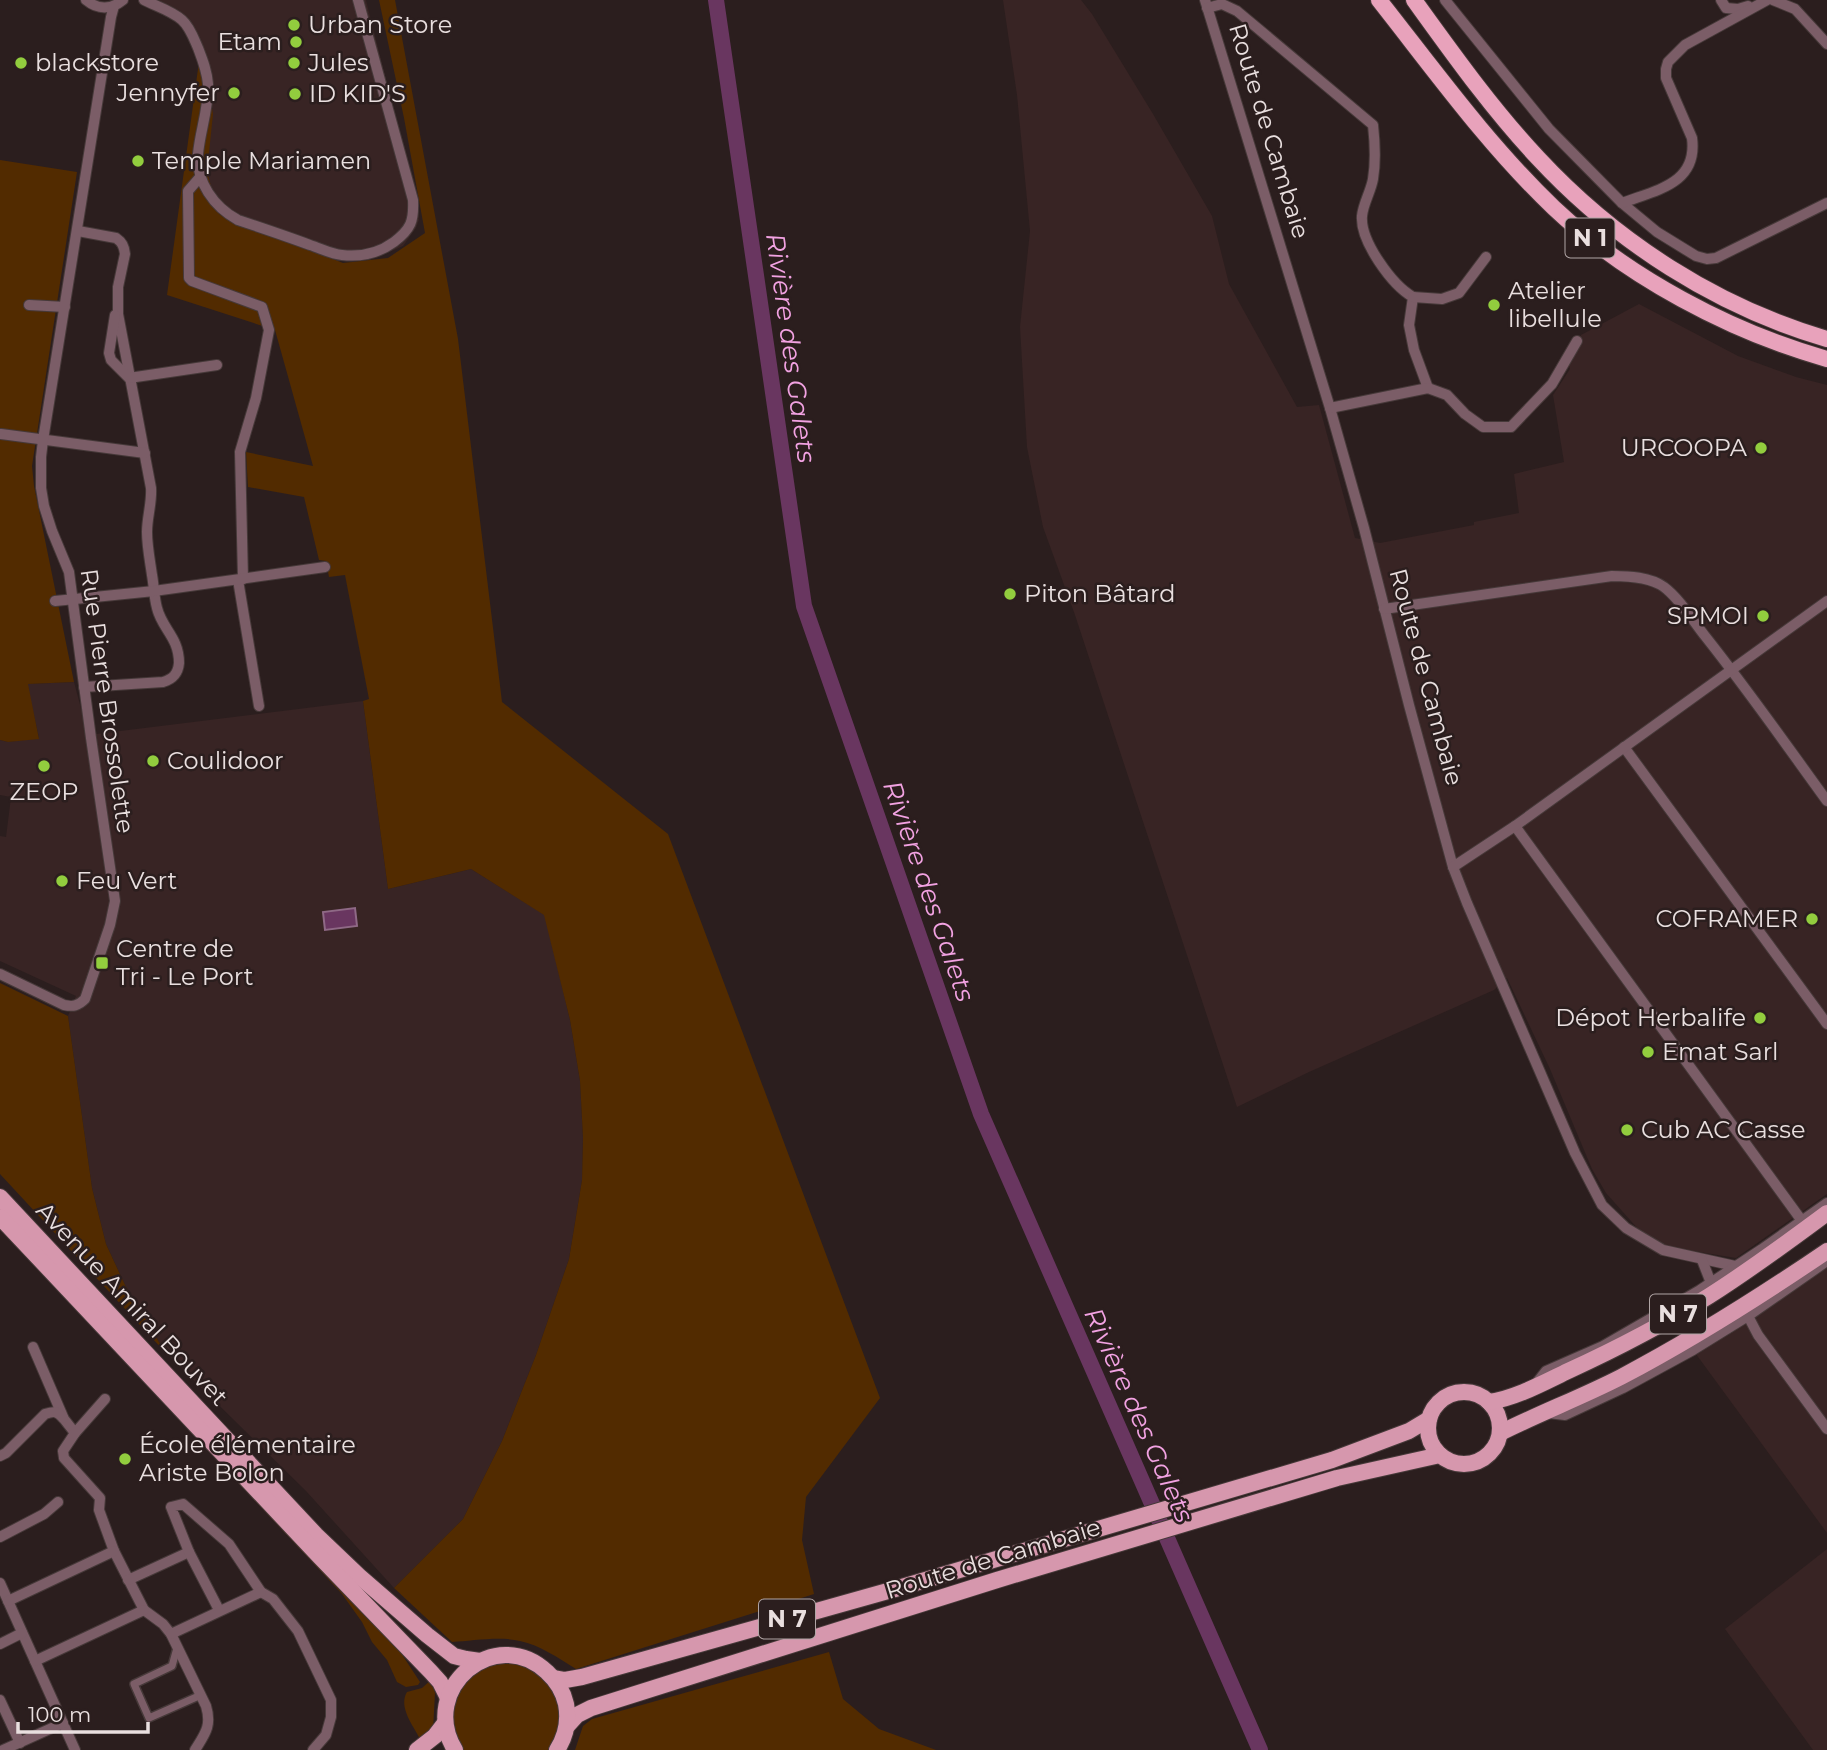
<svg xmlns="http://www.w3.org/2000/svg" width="1827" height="1750" font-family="Montserrat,sans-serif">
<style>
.built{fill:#382424}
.green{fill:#522b00}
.water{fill:#693660;stroke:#8f6986;stroke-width:2}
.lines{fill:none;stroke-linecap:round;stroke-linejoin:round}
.river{stroke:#693660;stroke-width:16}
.pedestrian-casing{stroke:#463939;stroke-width:10}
.minor-casing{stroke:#463939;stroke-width:12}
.primary-casing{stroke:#463939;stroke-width:18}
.trunk-casing{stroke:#463939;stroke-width:18}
.pedestrian{stroke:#7b5d67;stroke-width:7}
.minor{stroke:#7b5d67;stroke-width:10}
.primary{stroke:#d697ad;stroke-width:16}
.trunk{stroke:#e8a2bb;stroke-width:16}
.poi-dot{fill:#92cd3e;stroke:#2b1e1e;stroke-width:2.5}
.labels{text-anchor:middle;stroke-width:5;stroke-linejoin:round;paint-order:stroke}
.shield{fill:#2b1e1e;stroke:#b0a5a5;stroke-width:2}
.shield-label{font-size:23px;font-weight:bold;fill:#e9dfdf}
.poi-label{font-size:24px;fill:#e9dfdf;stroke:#2b1e1e;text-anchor:start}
.street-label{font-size:24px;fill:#e9dfdf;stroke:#2b1e1e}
.water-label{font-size:26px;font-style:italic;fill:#f2a2e2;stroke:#2b1e1e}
</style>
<rect width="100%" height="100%" fill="#2b1e1e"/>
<g class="built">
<polygon points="152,0 366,0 418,207 419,220 416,228 403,246 380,256 343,261 266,232 220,212 196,174 204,92 197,52 179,22"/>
<polygon points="1003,0 1081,0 1092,14 1153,114 1212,216 1229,284 1297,407 1319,405 1355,538 1380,543 1474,525 1474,522 1519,513 1514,474 1564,462 1553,395 1570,369 1568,362 1581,335 1639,304 1738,356 1796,377 1827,385 1827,1194 1736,1258 1681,1249 1661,1244 1639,1230 1606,1193 1592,1169 1550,1069 1507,978 1494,990 1309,1072 1237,1107 1075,615 1043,527 1027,447 1020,327 1030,231 1017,95"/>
<polygon points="74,682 88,735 363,701 388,889 471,869 545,915 570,1020 580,1081 583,1138 582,1180 569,1259 536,1355 502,1441 463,1519 394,1588 306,1491 165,1352 125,1285 106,1244 92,1188 68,1016 76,996 0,961 0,836 6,837 11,797 0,795 0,740 8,742 39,738 27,684"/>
<polygon points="1827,1261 1827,1533 1693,1350"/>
<polygon points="1827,1549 1827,1750 1813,1750 1725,1629"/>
</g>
<g class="green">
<path d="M 379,0 L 395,0 L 458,339 L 502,702 L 668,834 L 880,1398 L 806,1497 L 802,1540 L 814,1594 L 576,1669 C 558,1658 540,1645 520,1641 C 500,1636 472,1641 452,1642 L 394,1588 L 463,1519 L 502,1441 L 536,1355 L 569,1259 L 582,1180 L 583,1138 L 580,1081 L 570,1020 L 544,915 L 471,869 L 388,889 L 363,701 L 369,699 L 345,575 L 329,577 L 326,561 L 319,560 L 304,497 L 248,487 L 246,452 L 313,466 L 275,330 L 167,295 L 201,47 L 213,114 L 207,172 L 219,214 L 343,263 L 388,258 L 425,233 L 404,118 Z"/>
<polygon points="0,160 77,172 32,466 34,486 74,682 28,684 39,739 8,742 0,740"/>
<polygon points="0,983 68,1016 92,1188 106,1244 125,1285 165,1352 0,1174"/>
<polygon points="0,1228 404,1653 403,1656 420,1682 418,1685 406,1687 397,1682 387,1660 372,1642 362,1622 342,1594"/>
<polygon points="829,1652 843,1699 879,1729 936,1750 575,1750 583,1726 592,1719"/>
<polygon points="515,1661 533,1668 548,1679 558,1695 562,1714 552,1750 459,1750 451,1734 453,1696 477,1668"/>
<path d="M 431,1680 L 435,1693 L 433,1730 L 420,1739 C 413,1725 398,1707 407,1692 L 422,1688 Z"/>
</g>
<polygon class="water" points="355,908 357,926 325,930 323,912"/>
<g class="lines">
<polyline class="river" points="716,0 804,606 981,1114 1260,1750"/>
<g class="pedestrian-casing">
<polyline id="pedestrian" points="177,1648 172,1666 134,1684 149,1718 201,1695"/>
</g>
<g class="minor-casing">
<g id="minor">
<path d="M 86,0 C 98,10 111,10 123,0"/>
<path d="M 144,0 C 156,6 172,11 182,20 C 190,27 194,39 198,48 C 203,61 207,71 208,84 C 209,108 200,131 198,154 C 196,182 214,207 238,220 C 262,228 286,236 310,245 C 320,248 331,254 342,255 C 360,257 379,253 394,242 C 411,229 414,221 413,200 L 358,0"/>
<polyline points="1205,0 1330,408 1364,528 1409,705 1453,867 1467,903 1575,1153 1602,1205 1626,1228 1663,1250 1735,1266"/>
<polyline points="1445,0 1549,129 1622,203 1657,232 1696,256 1707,259 1716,258 1827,203"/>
<polyline points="1721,0 1726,8 1738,9 1748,6"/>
<polyline points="1773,0 1795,9 1827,44"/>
<path d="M 1207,8 L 1222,4 L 1237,11 L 1373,125 C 1375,143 1376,161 1373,179 C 1371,191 1363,204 1362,216 C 1360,241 1392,285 1413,297 L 1409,325 L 1414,350 L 1428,388"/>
<polyline points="201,176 188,191 189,278 192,281 262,307 269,330 256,398 240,452 243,579"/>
<path d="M 1622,203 C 1656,190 1698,184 1692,138 L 1666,78 L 1666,69 L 1668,62 L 1685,45 L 1767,0"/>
<path d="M 78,231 L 116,238 C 122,242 124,246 125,254 L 118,287 L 118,314 L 151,488 C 152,503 147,517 147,532 C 147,546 150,561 152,575 C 154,586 154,597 157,608 C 162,629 179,637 179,663 C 178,674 173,679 163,682 L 84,687"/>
<polyline points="1413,297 1442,299 1459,293 1486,257"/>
<polyline points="29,305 65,307"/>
<polyline points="115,315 109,353 111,360 129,378 217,365"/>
<polyline points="1330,408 1428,388 1447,395 1465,414 1483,427 1511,427 1552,384 1577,341"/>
<polyline points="1,434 145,453"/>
<polyline points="238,580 259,706"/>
<polyline points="55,601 154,591 325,567"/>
<path d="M 1384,609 L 1612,576 C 1629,576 1650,577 1664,587 C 1680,599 1693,621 1705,636 C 1748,690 1787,746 1827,801"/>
<polyline points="1624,747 1827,1024"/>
<polyline points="1515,826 1802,1221"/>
<polyline points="1453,867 1515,826 1827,601"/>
<path d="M 0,974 L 64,1005 C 73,1007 78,1006 85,999 L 110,925 L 115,901 L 91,738 L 69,572 L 52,531 L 44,506 L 41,488 L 41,457 L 43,440 L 111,17 L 114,6"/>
<polyline points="1702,1260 1711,1283"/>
<polyline points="1748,1316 1758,1335 1827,1429"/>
<polyline points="33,1347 64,1419 75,1433"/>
<polyline points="1535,1385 1546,1371 1603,1346 1700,1290 1762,1249 1827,1203"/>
<path d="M 105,1399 L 75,1433 L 63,1451 L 64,1458 L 100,1498 L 99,1510 L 114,1551 L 144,1610 L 163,1624 L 171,1634 L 206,1706 C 212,1726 205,1734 195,1750"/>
<polyline points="1548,1413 1565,1415 1623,1388 1693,1350 1748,1316 1827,1261"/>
<path d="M 0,1456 L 6,1453 L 45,1414 C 54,1411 57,1411 63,1418"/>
<polyline points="0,1537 44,1514 58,1502"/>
<polyline points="128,1580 189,1552"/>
<polyline points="0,1583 75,1750"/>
<polyline points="8,1601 114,1551"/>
<polyline points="219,1610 189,1552 171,1507 183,1504 229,1544 261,1592 273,1599 298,1631 331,1700 331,1717 326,1735 313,1750"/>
<polyline points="171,1634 261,1592"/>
<polyline points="0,1644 22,1633"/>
<polyline points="35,1661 144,1610"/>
<polyline points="0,1700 20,1743"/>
<polyline points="3,1750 63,1723"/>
</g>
</g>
<g class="primary-casing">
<g id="primary">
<polyline points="0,1197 316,1535 359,1576 427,1635 454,1656 466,1659 480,1661"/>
<polyline points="0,1217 319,1556 431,1672 440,1682 448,1698"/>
<circle cx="1464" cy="1428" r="36"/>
<path d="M 1489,1402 C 1516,1398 1543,1383 1568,1371 C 1616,1349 1664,1324 1709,1296 C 1750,1270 1788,1242 1827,1213"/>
<path d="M 1500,1433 C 1540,1413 1582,1397 1621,1377 C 1693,1339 1761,1296 1827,1251"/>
<polyline points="554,1678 565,1680 582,1677 895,1589 1332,1460 1409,1431 1429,1419"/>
<polyline points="567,1726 577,1715 591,1708 997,1580 1337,1478 1440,1455"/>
<polyline points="417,1750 435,1736 445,1723"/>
<path d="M 455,1750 C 418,1689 495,1623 547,1672 C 557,1681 563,1691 566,1704 C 569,1720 566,1736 557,1750"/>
</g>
</g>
<g class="trunk-casing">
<g id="trunk">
<path d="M 1379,0 C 1435,71 1488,145 1554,208 C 1627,277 1731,332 1827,359"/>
<path d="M 1414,0 C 1453,54 1492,109 1538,158 C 1616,242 1717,307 1827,339"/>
</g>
</g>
<use href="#pedestrian" class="pedestrian"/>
<use href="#minor" class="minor"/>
<use href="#primary" class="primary"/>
<use href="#trunk" class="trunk"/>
</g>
<g class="poi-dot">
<circle cx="294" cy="25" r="7"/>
<circle cx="296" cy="42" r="7"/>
<circle cx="21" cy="63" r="7"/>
<circle cx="294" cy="63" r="7"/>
<circle cx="234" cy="93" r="7"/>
<circle cx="295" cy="94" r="7"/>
<circle cx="138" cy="161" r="7"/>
<circle cx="1494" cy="305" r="7"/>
<circle cx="1761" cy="448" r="7"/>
<circle cx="1010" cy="594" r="7"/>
<circle cx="1763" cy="616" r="7"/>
<circle cx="153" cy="761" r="7"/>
<circle cx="44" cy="766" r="7"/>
<circle cx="62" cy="881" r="7"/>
<circle cx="1812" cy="919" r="7"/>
<rect x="95" y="956" width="14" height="14" rx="3.5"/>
<circle cx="1760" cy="1018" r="7"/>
<circle cx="1648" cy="1052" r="7"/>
<circle cx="1627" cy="1130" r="7"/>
<circle cx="125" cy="1459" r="7"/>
</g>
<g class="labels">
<g class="shield">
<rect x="1565.5" y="218.5" width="49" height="39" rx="5"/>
<rect x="1650" y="1294.5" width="56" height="39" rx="5"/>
<rect x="759" y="1599.5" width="56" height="39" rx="5"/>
</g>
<g class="shield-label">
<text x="1590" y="246">N 1</text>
<text x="1678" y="1322">N 7</text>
<text x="787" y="1627">N 7</text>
</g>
<g class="poi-label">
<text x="308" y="33">Urban Store</text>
<text x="282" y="50" text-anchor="end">Etam</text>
<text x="35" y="71">blackstore</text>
<text x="308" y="71">Jules</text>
<text x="220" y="101" text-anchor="end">Jennyfer</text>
<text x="309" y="102">ID KID'S</text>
<text x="152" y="169">Temple Mariamen</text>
<text x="1508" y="299">Atelier<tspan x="1508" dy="28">libellule</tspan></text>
<text x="1747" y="456" text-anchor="end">URCOOPA</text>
<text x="1024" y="602">Piton Bâtard</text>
<text x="1749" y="624" text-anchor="end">SPMOI</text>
<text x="167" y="769">Coulidoor</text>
<text x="44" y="800" text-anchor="middle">ZEOP</text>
<text x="76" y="889">Feu Vert</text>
<text x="1798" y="927" text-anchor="end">COFRAMER</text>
<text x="116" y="957">Centre de<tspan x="116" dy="28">Tri - Le Port</tspan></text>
<text x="1746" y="1026" text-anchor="end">Dépot Herbalife</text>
<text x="1662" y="1060">Emat Sarl</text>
<text x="1641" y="1138">Cub AC Casse</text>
<text x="139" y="1453">École élémentaire<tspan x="139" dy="28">Ariste Bolon</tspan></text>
</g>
<g class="street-label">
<text transform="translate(1269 131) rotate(73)" y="8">Route de Cambaie</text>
<text transform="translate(1426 677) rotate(75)" y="8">Route de Cambaie</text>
<text transform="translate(107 701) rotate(82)" y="8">Rue Pierre Brossolette</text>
<text transform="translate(132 1304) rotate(47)" y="8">Avenue Amiral Bouvet</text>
<text transform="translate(993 1559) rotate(-17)" y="8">Route de Cambaie</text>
</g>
<g class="water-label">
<text transform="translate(791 348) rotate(82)" y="9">Rivière des Galets</text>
<text transform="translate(929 891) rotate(71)" y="9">Rivière des Galets</text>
<text transform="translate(1139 1415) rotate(66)" y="9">Rivière des Galets</text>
</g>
</g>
<path d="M18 1722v10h130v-10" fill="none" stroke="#e9dfdf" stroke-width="3.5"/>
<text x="28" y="1722" font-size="21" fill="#e9dfdf" stroke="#2b1e1e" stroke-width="5" paint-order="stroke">100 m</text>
</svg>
